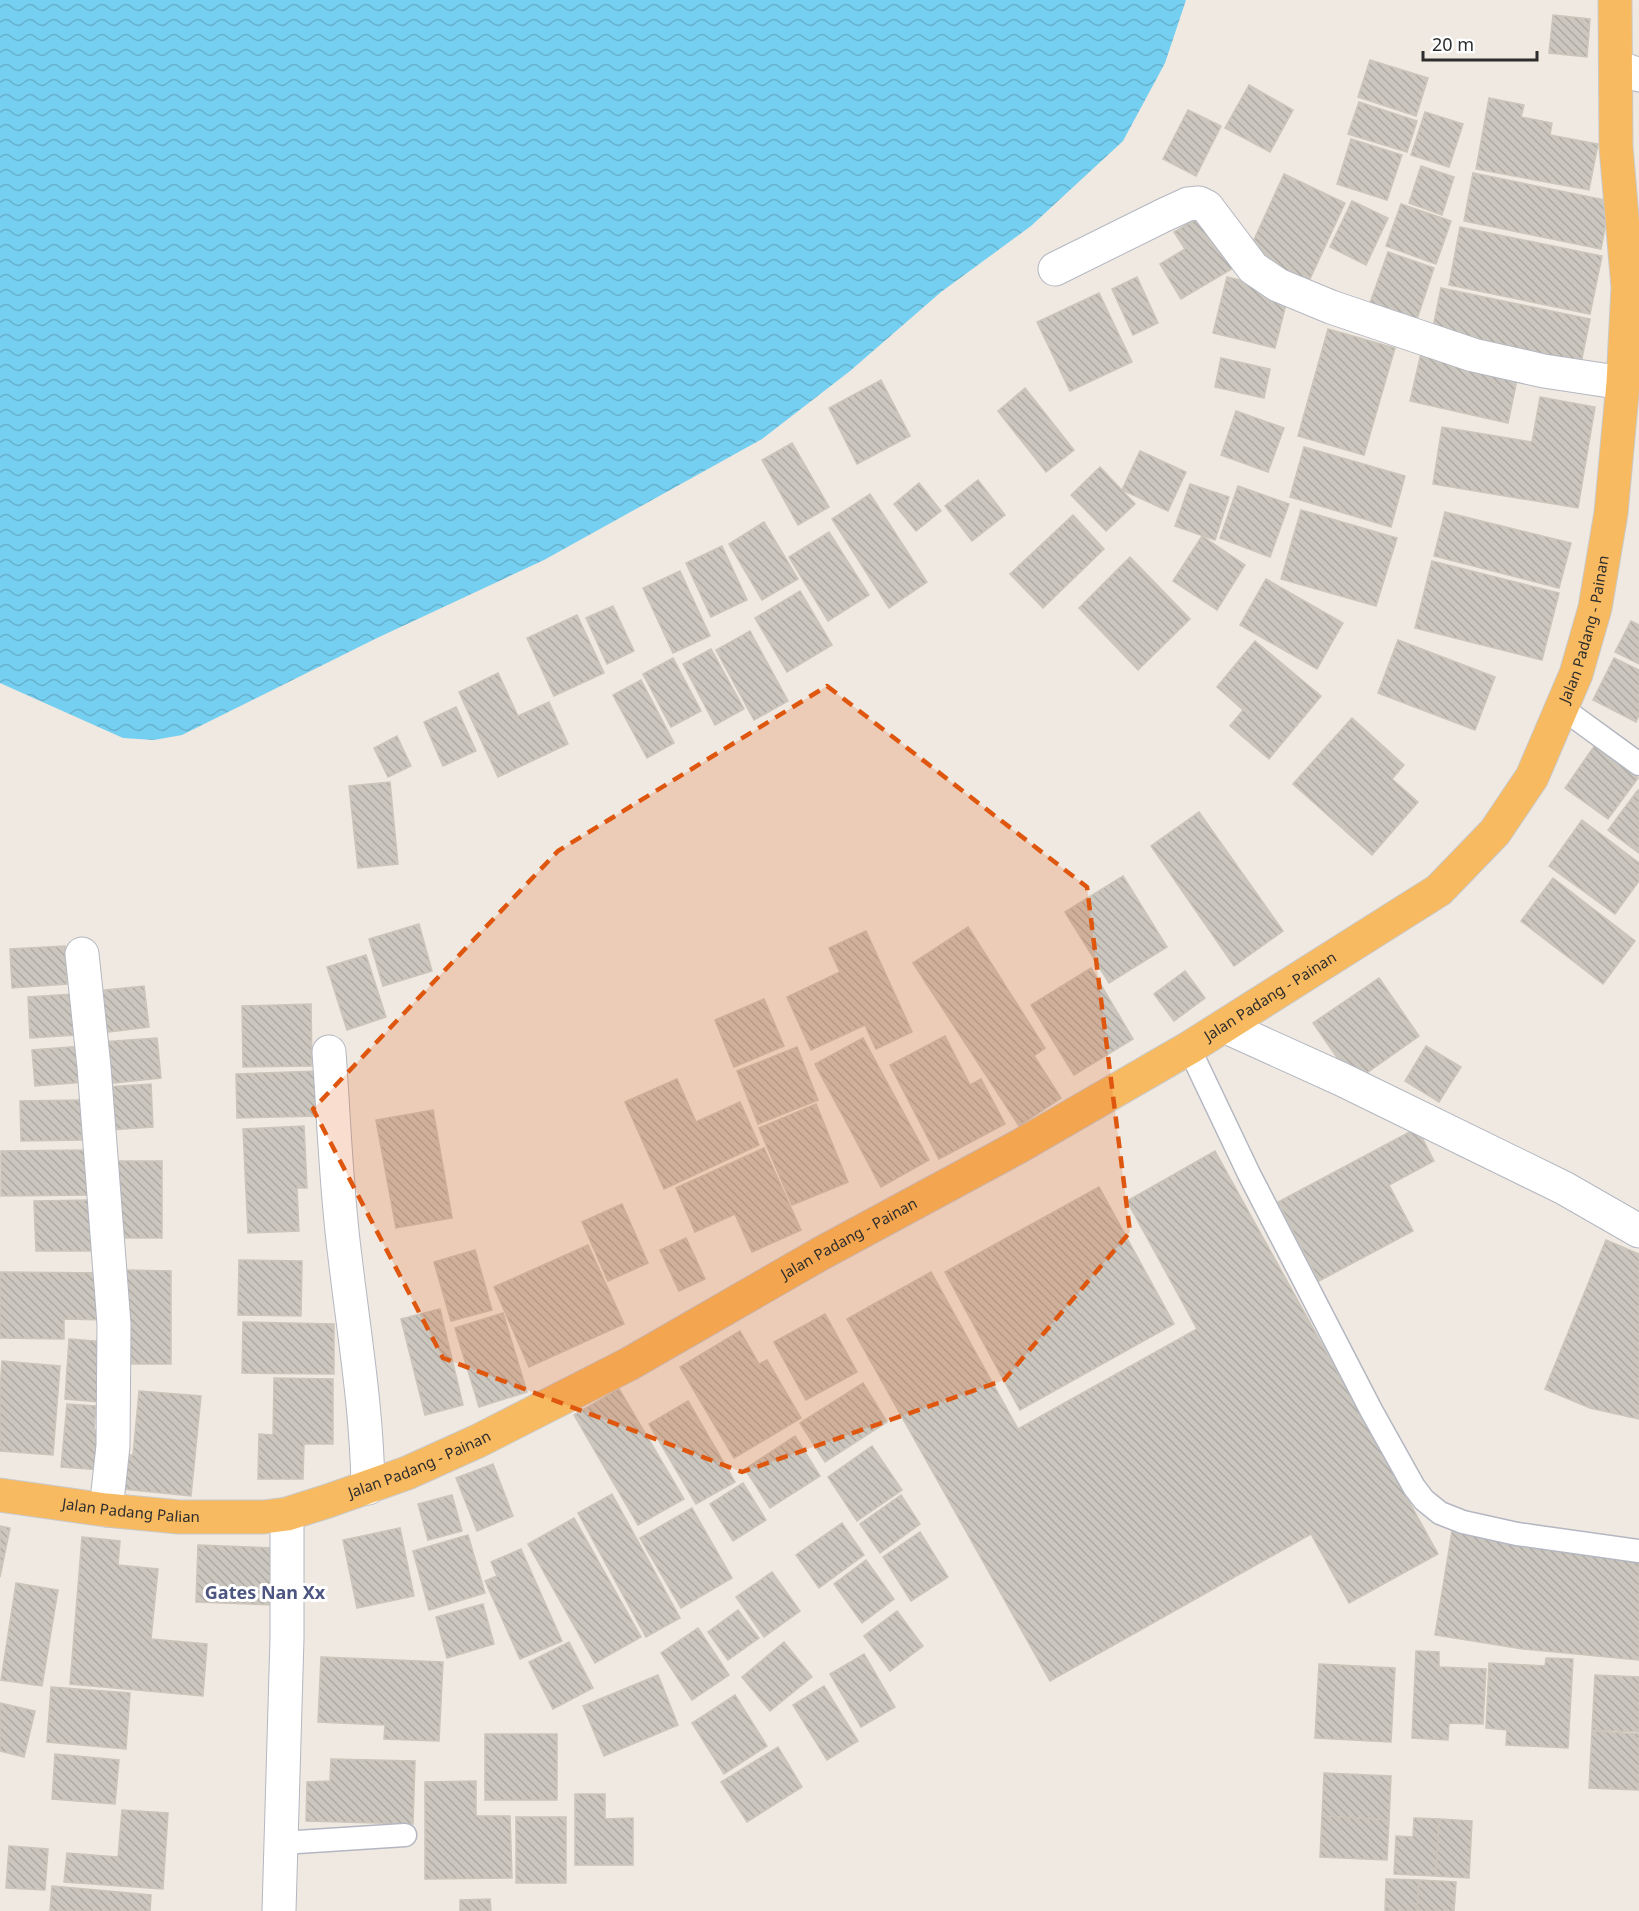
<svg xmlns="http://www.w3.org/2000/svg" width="1639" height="1911" font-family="'Noto Sans',sans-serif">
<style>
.water{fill:url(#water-waves)}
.building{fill:url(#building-back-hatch);stroke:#cbc5ba;stroke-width:1.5}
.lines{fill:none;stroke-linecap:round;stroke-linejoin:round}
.service-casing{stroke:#b4b7c1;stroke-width:25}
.minor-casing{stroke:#b4b7c1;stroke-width:35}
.trunk-casing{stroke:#c9c9c9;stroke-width:35}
.service{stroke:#fff;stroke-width:22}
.minor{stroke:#fff;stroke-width:33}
.trunk{stroke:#f8ba60;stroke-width:33}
.marked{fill:#df570e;fill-opacity:0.2;stroke:#df570e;stroke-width:4.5;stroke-dasharray:12 8;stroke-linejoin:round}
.labels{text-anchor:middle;stroke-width:6;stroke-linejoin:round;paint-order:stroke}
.street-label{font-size:15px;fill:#2e2e2e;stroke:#fff}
.quarter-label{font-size:18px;font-weight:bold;fill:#4d5680;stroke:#fff}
</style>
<defs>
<pattern id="water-waves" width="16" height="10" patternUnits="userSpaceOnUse" patternTransform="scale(1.5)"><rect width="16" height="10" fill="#75cff0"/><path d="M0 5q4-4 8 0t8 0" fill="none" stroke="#66b2ce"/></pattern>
<pattern id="building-back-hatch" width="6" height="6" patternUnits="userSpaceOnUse" patternTransform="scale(1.5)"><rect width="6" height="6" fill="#cbc7bf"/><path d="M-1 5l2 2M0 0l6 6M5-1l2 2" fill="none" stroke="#afaba4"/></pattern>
</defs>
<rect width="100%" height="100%" fill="#efe9e1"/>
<polygon class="water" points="0,0 1186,0 1165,63 1123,141 1031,226 941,292 850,371 762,439 544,560 377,638 182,735 154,740 123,738 0,683"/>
<g class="building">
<polygon points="1553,15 1590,19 1587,57 1549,53"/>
<polygon points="1370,60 1428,78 1416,116 1358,97"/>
<polygon points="1249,85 1293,110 1270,152 1225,128"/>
<polygon points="1489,98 1524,105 1521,117 1552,123 1550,135 1598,144 1589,190 1476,169"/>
<polygon points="1359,102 1417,121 1407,152 1348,134"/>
<polygon points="1188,110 1221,126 1196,176 1163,159"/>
<polygon points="1425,112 1463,124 1449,167 1411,155"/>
<polygon points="1351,139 1402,155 1387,200 1337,184"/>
<polygon points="1421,166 1454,177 1442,215 1409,203"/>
<polygon points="1473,173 1610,201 1601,249 1464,221"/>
<polygon points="1284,174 1345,203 1309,281 1248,253"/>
<polygon points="1352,201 1388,218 1366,265 1330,247"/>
<polygon points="1401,204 1451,221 1436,264 1386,246"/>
<polygon points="1204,214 1235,267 1181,299 1160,264 1185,249 1174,232"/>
<polygon points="1460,227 1602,256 1590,314 1449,285"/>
<polygon points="1388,252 1434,268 1417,319 1370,303"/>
<polygon points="1137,277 1158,323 1133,335 1112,289"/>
<polygon points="1227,277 1289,292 1275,348 1213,333"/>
<polygon points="1441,288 1590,319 1580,368 1431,337"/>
<polygon points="1099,293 1132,362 1070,391 1037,322"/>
<polygon points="1328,329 1395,348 1364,455 1298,436"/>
<polygon points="1422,349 1519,370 1508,423 1410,401"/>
<polygon points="1221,358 1270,369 1264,398 1215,387"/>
<polygon points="881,380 910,436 857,464 829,408"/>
<polygon points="1025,388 1074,450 1046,472 998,411"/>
<polygon points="1540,397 1595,407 1578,508 1433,484 1442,427 1532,442"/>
<polygon points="1236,411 1284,428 1268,472 1221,455"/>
<polygon points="792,443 829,507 798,525 762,460"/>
<polygon points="1304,447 1405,476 1391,527 1290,497"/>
<polygon points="1140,451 1186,472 1168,511 1122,490"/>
<polygon points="1100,467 1135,504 1106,531 1071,495"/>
<polygon points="978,480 1005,515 972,541 945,506"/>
<polygon points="919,483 941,511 916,531 894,504"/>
<polygon points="1190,484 1229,497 1215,540 1175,526"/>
<polygon points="1238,486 1289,504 1270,557 1220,538"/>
<polygon points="870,494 927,582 889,608 832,519"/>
<polygon points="1301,510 1397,538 1376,606 1281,579"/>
<polygon points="1445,512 1571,543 1559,588 1434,556"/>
<polygon points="1073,515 1104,549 1043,608 1010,574"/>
<polygon points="764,522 798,579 762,600 729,544"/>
<polygon points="829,532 869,595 828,621 789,557"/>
<polygon points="1202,536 1245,565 1217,610 1173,581"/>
<polygon points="722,546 747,600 711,617 686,563"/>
<polygon points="1130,557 1190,619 1138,670 1079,608"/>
<polygon points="1432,561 1559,593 1542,660 1415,628"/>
<polygon points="680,571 710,636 673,653 643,588"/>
<polygon points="1266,579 1343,623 1317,669 1240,625"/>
<polygon points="800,591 832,645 787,672 755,618"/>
<polygon points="613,606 634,651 607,664 586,618"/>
<polygon points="577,615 604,673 554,696 527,638"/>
<polygon points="1631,621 1639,625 1639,664 1615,652"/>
<polygon points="750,631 788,701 754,720 716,650"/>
<polygon points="1398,640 1495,677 1475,730 1378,693"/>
<polygon points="1255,641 1321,696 1269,759 1230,726 1243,710 1217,687"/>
<polygon points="711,649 744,709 715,725 683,664"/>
<polygon points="673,658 701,711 671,727 643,674"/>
<polygon points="1614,658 1639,670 1639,715 1636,722 1593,700"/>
<polygon points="498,673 518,716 549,702 568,744 498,777 459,692"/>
<polygon points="641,680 674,743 647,758 613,695"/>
<polygon points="456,707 476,751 443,766 424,722"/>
<polygon points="1352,718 1404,765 1392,779 1418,802 1372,855 1293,784"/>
<polygon points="397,736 411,766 388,777 374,748"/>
<polygon points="1595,745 1638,778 1608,819 1565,788"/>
<polygon points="390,782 398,864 358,868 349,786"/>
<polygon points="1638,790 1639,791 1639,853 1608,830"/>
<polygon points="1199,812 1283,931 1234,966 1151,846"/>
<polygon points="1582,820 1639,863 1639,881 1615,914 1549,866"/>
<polygon points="1123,876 1167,947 1109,983 1065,912"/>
<polygon points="1553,878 1635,941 1603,984 1521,921"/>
<polygon points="419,924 432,971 383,986 369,939"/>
<polygon points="968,927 1045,1048 1034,1056 1061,1098 1019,1126 913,963"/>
<polygon points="866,931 912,1032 876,1049 865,1025 811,1050 787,997 840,972 829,948"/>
<polygon points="65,946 67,984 12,988 10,949"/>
<polygon points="366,955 386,1017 347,1030 327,967"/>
<polygon points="1091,968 1133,1039 1074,1075 1031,1005"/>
<polygon points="1185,971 1205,998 1174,1021 1154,994"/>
<polygon points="1379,978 1419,1036 1354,1082 1313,1023"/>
<polygon points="144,986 149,1027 101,1033 96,991"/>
<polygon points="74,994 76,1035 30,1038 28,997"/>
<polygon points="764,999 784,1046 734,1067 715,1020"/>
<polygon points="311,1004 312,1066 243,1067 242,1006"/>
<polygon points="945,1036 970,1085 981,1079 1005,1124 939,1159 890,1065"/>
<polygon points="157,1038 161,1078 105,1084 101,1042"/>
<polygon points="863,1038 929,1160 881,1187 815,1064"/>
<polygon points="83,1046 85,1082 35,1086 32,1050"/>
<polygon points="1426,1046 1461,1067 1439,1102 1405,1081"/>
<polygon points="797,1047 818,1100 758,1124 737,1071"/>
<polygon points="320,1071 321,1116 237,1118 236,1074"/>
<polygon points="677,1079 696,1122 740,1102 759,1145 664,1189 625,1102"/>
<polygon points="151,1084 153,1127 109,1130 106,1087"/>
<polygon points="81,1100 82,1140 21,1141 20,1101"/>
<polygon points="816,1104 848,1182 792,1205 759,1128"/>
<polygon points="433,1110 452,1218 396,1228 376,1120"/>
<polygon points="304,1126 307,1188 297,1188 299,1231 248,1233 243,1129"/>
<polygon points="1417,1128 1434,1161 1389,1185 1413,1231 1319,1281 1278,1202"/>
<polygon points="764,1148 801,1230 752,1252 735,1214 695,1232 676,1188"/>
<polygon points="91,1150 91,1195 1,1196 1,1151"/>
<polygon points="1215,1151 1438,1554 1349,1603 1311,1534 1050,1681 847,1319 931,1272 1018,1429 1197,1329 1127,1201"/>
<polygon points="113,1161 162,1161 162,1238 112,1238"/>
<polygon points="1099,1187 1174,1324 1020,1410 945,1272"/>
<polygon points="93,1200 94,1251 36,1251 34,1201"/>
<polygon points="622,1204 648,1263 608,1281 582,1222"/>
<polygon points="686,1238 705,1279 679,1291 660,1250"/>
<polygon points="1606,1240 1639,1254 1639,1419 1590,1408 1545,1389"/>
<polygon points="588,1245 624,1324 529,1367 494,1287"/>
<polygon points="475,1250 492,1310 451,1321 434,1262"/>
<polygon points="239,1260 302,1261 301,1316 238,1315"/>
<polygon points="123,1270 171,1271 171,1364 122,1364"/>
<polygon points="0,1272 106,1273 106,1320 64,1319 64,1339 0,1338"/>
<polygon points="440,1309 463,1405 425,1415 401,1319"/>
<polygon points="503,1313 527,1392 479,1407 455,1328"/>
<polygon points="825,1314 857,1372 806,1400 774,1342"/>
<polygon points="243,1322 334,1324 334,1374 242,1373"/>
<polygon points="740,1331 759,1364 767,1360 801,1418 734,1458 680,1367"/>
<polygon points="69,1339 107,1342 110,1403 65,1399"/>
<polygon points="2,1361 60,1366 53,1455 0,1451 0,1390"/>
<polygon points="274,1378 333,1379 333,1444 304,1444 303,1479 258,1479 259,1434 273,1435"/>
<polygon points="863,1383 887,1422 825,1462 800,1423"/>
<polygon points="619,1389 684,1499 638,1525 574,1415"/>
<polygon points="139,1391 201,1396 191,1496 113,1488 117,1454 133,1455"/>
<polygon points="688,1401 735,1482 696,1504 649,1424"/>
<polygon points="67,1404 96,1406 94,1430 106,1431 103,1470 61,1467"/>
<polygon points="795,1436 820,1476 770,1508 745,1469"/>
<polygon points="872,1446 902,1490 857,1521 828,1477"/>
<polygon points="493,1464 513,1516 477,1531 456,1478"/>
<polygon points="743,1483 766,1520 733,1541 710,1504"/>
<polygon points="612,1494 680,1618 646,1637 578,1513"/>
<polygon points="452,1495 462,1531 428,1540 418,1504"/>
<polygon points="901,1495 920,1524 880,1553 860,1524"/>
<polygon points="692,1508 732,1578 681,1608 640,1538"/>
<polygon points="574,1518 641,1637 595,1663 528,1544"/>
<polygon points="842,1523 864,1555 819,1588 796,1555"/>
<polygon points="0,1526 10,1528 0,1577"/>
<polygon points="400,1528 414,1596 357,1608 343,1540"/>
<polygon points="1452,1531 1639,1561 1639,1660 1523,1649 1435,1635"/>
<polygon points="920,1532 948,1577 911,1601 883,1557"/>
<polygon points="468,1535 485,1593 429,1610 413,1551"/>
<polygon points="82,1537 120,1541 118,1565 158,1569 151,1639 207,1644 203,1696 70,1684"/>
<polygon points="198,1545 276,1548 274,1605 196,1602"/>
<polygon points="521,1549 562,1641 520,1659 485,1581 497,1576 491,1562"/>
<polygon points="866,1560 894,1599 862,1623 834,1584"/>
<polygon points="772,1572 800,1611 764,1637 736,1597"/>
<polygon points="16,1583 58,1590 42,1686 1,1680"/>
<polygon points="483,1604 494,1644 447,1658 436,1617"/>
<polygon points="738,1610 759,1638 728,1660 708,1632"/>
<polygon points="897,1611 923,1646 890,1671 864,1636"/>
<polygon points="698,1628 729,1675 692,1700 661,1653"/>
<polygon points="569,1642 593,1688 553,1709 529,1662"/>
<polygon points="784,1642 812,1677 770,1711 742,1677"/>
<polygon points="1416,1651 1439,1652 1439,1667 1486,1669 1483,1724 1449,1723 1448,1740 1412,1738"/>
<polygon points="864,1654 895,1707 861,1727 830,1674"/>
<polygon points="321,1657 443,1662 439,1741 384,1739 385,1725 318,1722"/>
<polygon points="1546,1658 1573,1659 1568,1748 1506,1745 1507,1730 1486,1728 1489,1663 1545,1666"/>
<polygon points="1319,1664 1395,1668 1391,1742 1315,1738"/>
<polygon points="658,1675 678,1725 604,1756 583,1706"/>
<polygon points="1595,1675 1639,1677 1639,1732 1592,1730"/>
<polygon points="824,1686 858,1741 827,1760 793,1705"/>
<polygon points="51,1687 130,1693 126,1749 47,1742"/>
<polygon points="735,1695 767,1746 724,1774 692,1723"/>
<polygon points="0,1703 35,1711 24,1757 0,1751"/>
<polygon points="1592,1731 1639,1734 1639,1790 1589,1788"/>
<rect x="485" y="1734" width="72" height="66"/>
<polygon points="778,1747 802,1787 747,1822 721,1782"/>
<polygon points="55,1754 119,1760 115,1804 52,1799"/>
<polygon points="331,1759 415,1761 413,1824 306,1821 307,1782 330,1781"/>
<polygon points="1324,1773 1391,1776 1389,1820 1322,1816"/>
<polygon points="476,1781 476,1816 510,1816 512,1878 425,1879 425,1782"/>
<polygon points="575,1794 605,1794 605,1819 633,1818 633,1865 575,1865"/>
<polygon points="122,1810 168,1813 163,1889 64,1882 67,1853 118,1857"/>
<polygon points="1322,1816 1389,1820 1387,1860 1320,1857"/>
<rect x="516" y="1817" width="50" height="66"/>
<polygon points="1414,1818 1439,1819 1436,1876 1394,1874 1396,1836 1413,1837"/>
<polygon points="1439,1819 1472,1821 1469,1878 1436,1876"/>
<polygon points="9,1846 48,1849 45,1890 6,1888"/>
<polygon points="1386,1879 1419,1880 1417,1911 1385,1911"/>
<polygon points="1419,1880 1456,1882 1454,1911 1417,1911"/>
<polygon points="52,1886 151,1895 150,1911 50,1911"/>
<polygon points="490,1899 491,1911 460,1911 460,1900"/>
</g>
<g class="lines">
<g class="service-casing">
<g id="service">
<polyline points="1562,708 1639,764"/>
<polyline points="1189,1048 1249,1174 1371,1410 1414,1487 1424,1500 1440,1513 1463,1522 1517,1534 1639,1551"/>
<polyline points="282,1843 405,1835"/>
</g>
</g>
<g class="minor-casing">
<g id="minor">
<polyline points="1616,66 1639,75"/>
<polyline points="1055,269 1164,215 1188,204 1199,203 1207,207 1253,268 1278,285 1331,307 1473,355 1544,371 1623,383"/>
<polyline points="82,954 94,1067 114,1324 113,1446 106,1510"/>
<polyline points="1224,1026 1341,1079 1564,1188 1639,1231"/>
<path d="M 329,1052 C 334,1120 336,1189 345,1257 C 354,1334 367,1410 368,1488"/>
<polyline points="279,1911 287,1638 287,1514"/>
</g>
</g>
<g class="trunk-casing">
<g id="trunk">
<path id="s1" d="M 0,1495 L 106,1510 L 179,1517 L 264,1517 L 287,1514 L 328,1501 L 407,1473 L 478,1441 L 629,1364 L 820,1254 L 1018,1147 L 1189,1048 L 1439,890 L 1495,832 L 1532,777 L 1576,674 L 1595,608 L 1611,513 L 1623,383 L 1628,287 L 1616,147 L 1615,0"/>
</g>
</g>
<use href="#service" class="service"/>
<use href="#minor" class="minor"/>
<use href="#trunk" class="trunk"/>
</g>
<path class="marked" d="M 827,686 L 1087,887 L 1130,1232 L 1004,1380 L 742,1472 L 443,1358 L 313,1109 L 558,851 Z"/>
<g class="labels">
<g class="street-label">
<text dy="5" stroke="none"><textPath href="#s1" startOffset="1906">Jalan Padang - Painan</textPath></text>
<text dy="5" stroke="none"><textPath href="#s1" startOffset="1402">Jalan Padang - Painan</textPath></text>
<text dy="5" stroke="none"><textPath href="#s1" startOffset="916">Jalan Padang - Painan</textPath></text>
<text dy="5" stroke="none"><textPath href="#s1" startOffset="430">Jalan Padang - Painan</textPath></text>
<text dy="5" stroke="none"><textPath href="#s1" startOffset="132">Jalan Padang Palian</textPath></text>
</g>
<g class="quarter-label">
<text x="265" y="1599">Gates Nan Xx</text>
</g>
</g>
<path d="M1423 51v9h114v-9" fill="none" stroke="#2e2e2e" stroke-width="3"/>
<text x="1432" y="51" font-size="18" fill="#2e2e2e" stroke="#ffffff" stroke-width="4.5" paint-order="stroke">20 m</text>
</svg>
